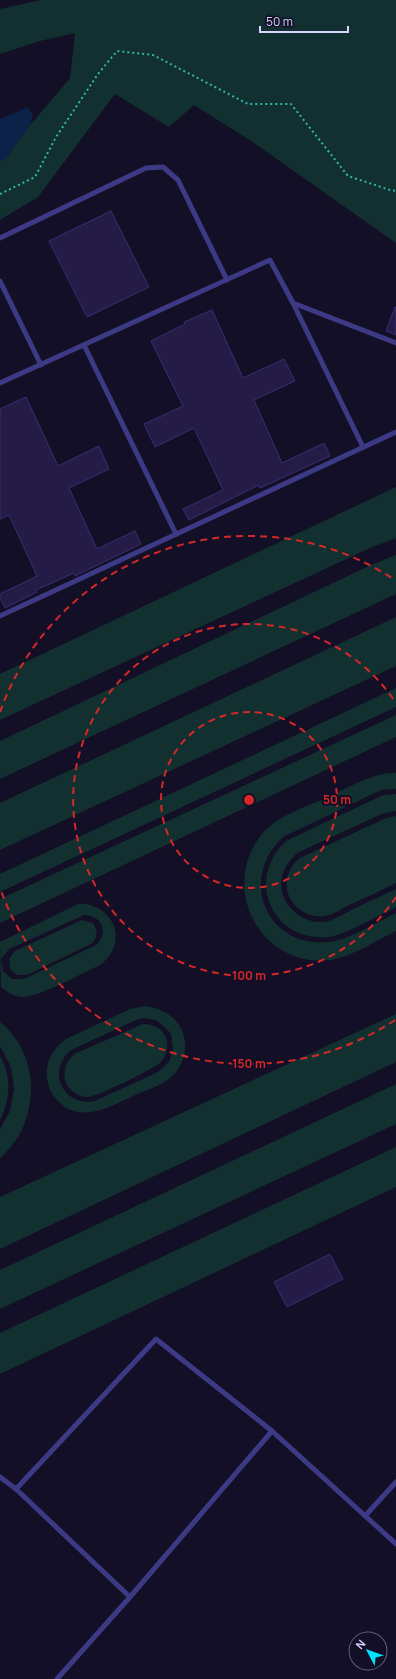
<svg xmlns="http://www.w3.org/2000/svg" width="396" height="1679" font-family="Manrope,sans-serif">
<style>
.green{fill:#12302f;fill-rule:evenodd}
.water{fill:#0c2248}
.building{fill:#241b47;stroke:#3b2d73}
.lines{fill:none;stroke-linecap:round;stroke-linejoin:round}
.path{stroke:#2fb8b0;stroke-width:2;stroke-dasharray:2 3;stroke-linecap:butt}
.lane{stroke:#3d3a85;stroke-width:5}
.ring{fill:none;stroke:#d62828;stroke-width:2;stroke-dasharray:7 5}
.centre{fill:#d62828;stroke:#130f26;stroke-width:2}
.ring-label{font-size:12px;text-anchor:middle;font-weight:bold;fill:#d62828;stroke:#130f26;stroke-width:4;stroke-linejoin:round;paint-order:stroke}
</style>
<rect width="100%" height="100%" fill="#130f26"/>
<g class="green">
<polygon points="41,0 396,0 396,243 251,141 194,105 169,127 115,94 38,197 0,220 0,141 32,123 70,78 75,33 40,41 0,54 0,9"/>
<polygon points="396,487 396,538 370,548 0,720 0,674"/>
<polygon points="396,555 396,594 0,779 0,741 371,565"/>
<polygon points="396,617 396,666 0,850 0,803"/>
<polygon points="396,688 396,707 0,892 0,874"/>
<polygon points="396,715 396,737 0,923 0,899"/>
<path d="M 396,773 L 396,789 L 381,790 L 283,837 C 238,879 266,948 329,942 C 349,940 377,922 396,913 L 396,931 C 378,940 349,958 330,960 C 263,968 220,892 259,838 C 274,816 304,808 328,797 C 350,787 372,773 396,773 Z"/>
<path d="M 396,794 L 396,811 L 384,813 L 297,853 C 286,863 279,876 282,892 C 287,912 309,926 329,921 C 337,918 344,914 351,910 C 366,903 381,896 396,889 L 396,907 C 379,915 346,935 328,937 C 272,942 245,879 286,841 L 383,795 Z"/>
<path d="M 396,816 L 396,883 C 380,891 365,898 349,905 C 341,909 332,915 324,916 C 307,918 291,907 287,890 C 285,877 290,866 300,858 L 386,818 Z"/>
<path d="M 78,904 C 99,902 120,921 115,943 C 113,952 108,958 102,964 C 84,972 41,996 24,997 C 15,997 8,993 1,987 L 0,942 ZM 84,915 C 102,915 109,933 96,945 L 24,979 L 12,979 L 3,971 L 1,959 L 9,949 Z"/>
<path d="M 82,920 L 93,923 C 98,931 98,938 91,944 L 27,975 L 17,975 L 10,969 L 9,959 L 15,951 Z"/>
<path d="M 146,1006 C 164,1009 180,1018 184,1037 C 187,1049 184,1061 177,1071 C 167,1084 149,1089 135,1095 C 112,1106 84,1123 61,1104 C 53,1097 48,1088 47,1078 C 45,1061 53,1049 66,1039 L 130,1009 ZM 143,1018 L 156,1020 L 167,1029 L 171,1034 L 173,1049 L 169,1062 L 158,1072 L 95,1101 C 63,1107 46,1071 71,1050 L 136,1020 Z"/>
<polygon points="396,1014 396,1062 0,1249 0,1197"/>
<path d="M 0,1022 C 42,1055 41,1124 0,1158 L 0,1129 L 10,1111 L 14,1089 L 11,1067 L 0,1046 Z"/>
<path d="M 143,1024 C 166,1024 175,1047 160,1063 C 151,1070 97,1097 87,1097 C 77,1097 67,1089 65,1079 C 63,1069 67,1061 74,1054 Z"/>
<path d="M 0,1056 C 12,1076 10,1100 0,1120 Z"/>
<polygon points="396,1084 396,1124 0,1309 0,1270"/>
<polygon points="396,1147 396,1187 0,1374 0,1333"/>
</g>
<polygon class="water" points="28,107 33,115 29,127 5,160 0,161 0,119"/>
<g class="building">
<polygon points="111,211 149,287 87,317 49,241"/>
<polygon points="395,307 396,307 396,335 386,331"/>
<polygon points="212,310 243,378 284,359 295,381 254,400 282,463 324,443 330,456 260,488 259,485 189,520 183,509 223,490 194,428 155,447 144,424 183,406 151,341 185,324 184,322"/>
<polygon points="26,397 58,466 99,446 109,469 69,488 97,549 135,531 141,544 75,576 74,573 36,590 37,592 5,608 0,598 0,594 37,576 9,515 0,519 0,409"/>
<polygon points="330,1254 343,1279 287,1307 274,1282"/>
</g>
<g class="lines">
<polyline class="path" points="0,194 35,177 56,137 98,74 117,51 153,55 248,104 291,104 348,176 390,190 396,191"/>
<g class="lane">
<polyline points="0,238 146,168 163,167 178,180 227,280"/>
<polyline points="0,281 41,365"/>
<polyline points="293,303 363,447"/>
<polyline points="84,345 176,534"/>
<polyline points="0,383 270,260 293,303 396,343"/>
<polyline points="0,616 396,432"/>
<polyline points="0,1477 16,1489 130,1597"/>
<polyline points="16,1489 156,1339 272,1431 396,1544"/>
<polyline points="365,1516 396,1482"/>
<polyline points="57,1679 130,1597 272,1431"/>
</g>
</g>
<g class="ring">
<circle cx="249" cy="800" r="88"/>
<path d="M396 897A176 176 0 1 1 396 703"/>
<path d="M395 1020A264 264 0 0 1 0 888M0 712A264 264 0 0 1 395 580"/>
</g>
<circle cx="249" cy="800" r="6" class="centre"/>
<g class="ring-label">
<text x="337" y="804">50 m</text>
<text x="249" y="980">100 m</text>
<text x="249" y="1068">150 m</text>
</g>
<g transform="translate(368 1651) rotate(311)"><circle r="19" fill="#130f26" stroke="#625e7d"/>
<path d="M0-3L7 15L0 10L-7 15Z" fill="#00e5ff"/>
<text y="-6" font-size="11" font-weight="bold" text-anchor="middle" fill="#d9d4ff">N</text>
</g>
<path d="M260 26v6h88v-6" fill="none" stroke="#d9d4ff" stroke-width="2"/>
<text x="266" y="26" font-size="12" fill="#d9d4ff" stroke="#130f26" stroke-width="3" paint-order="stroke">50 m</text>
</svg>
